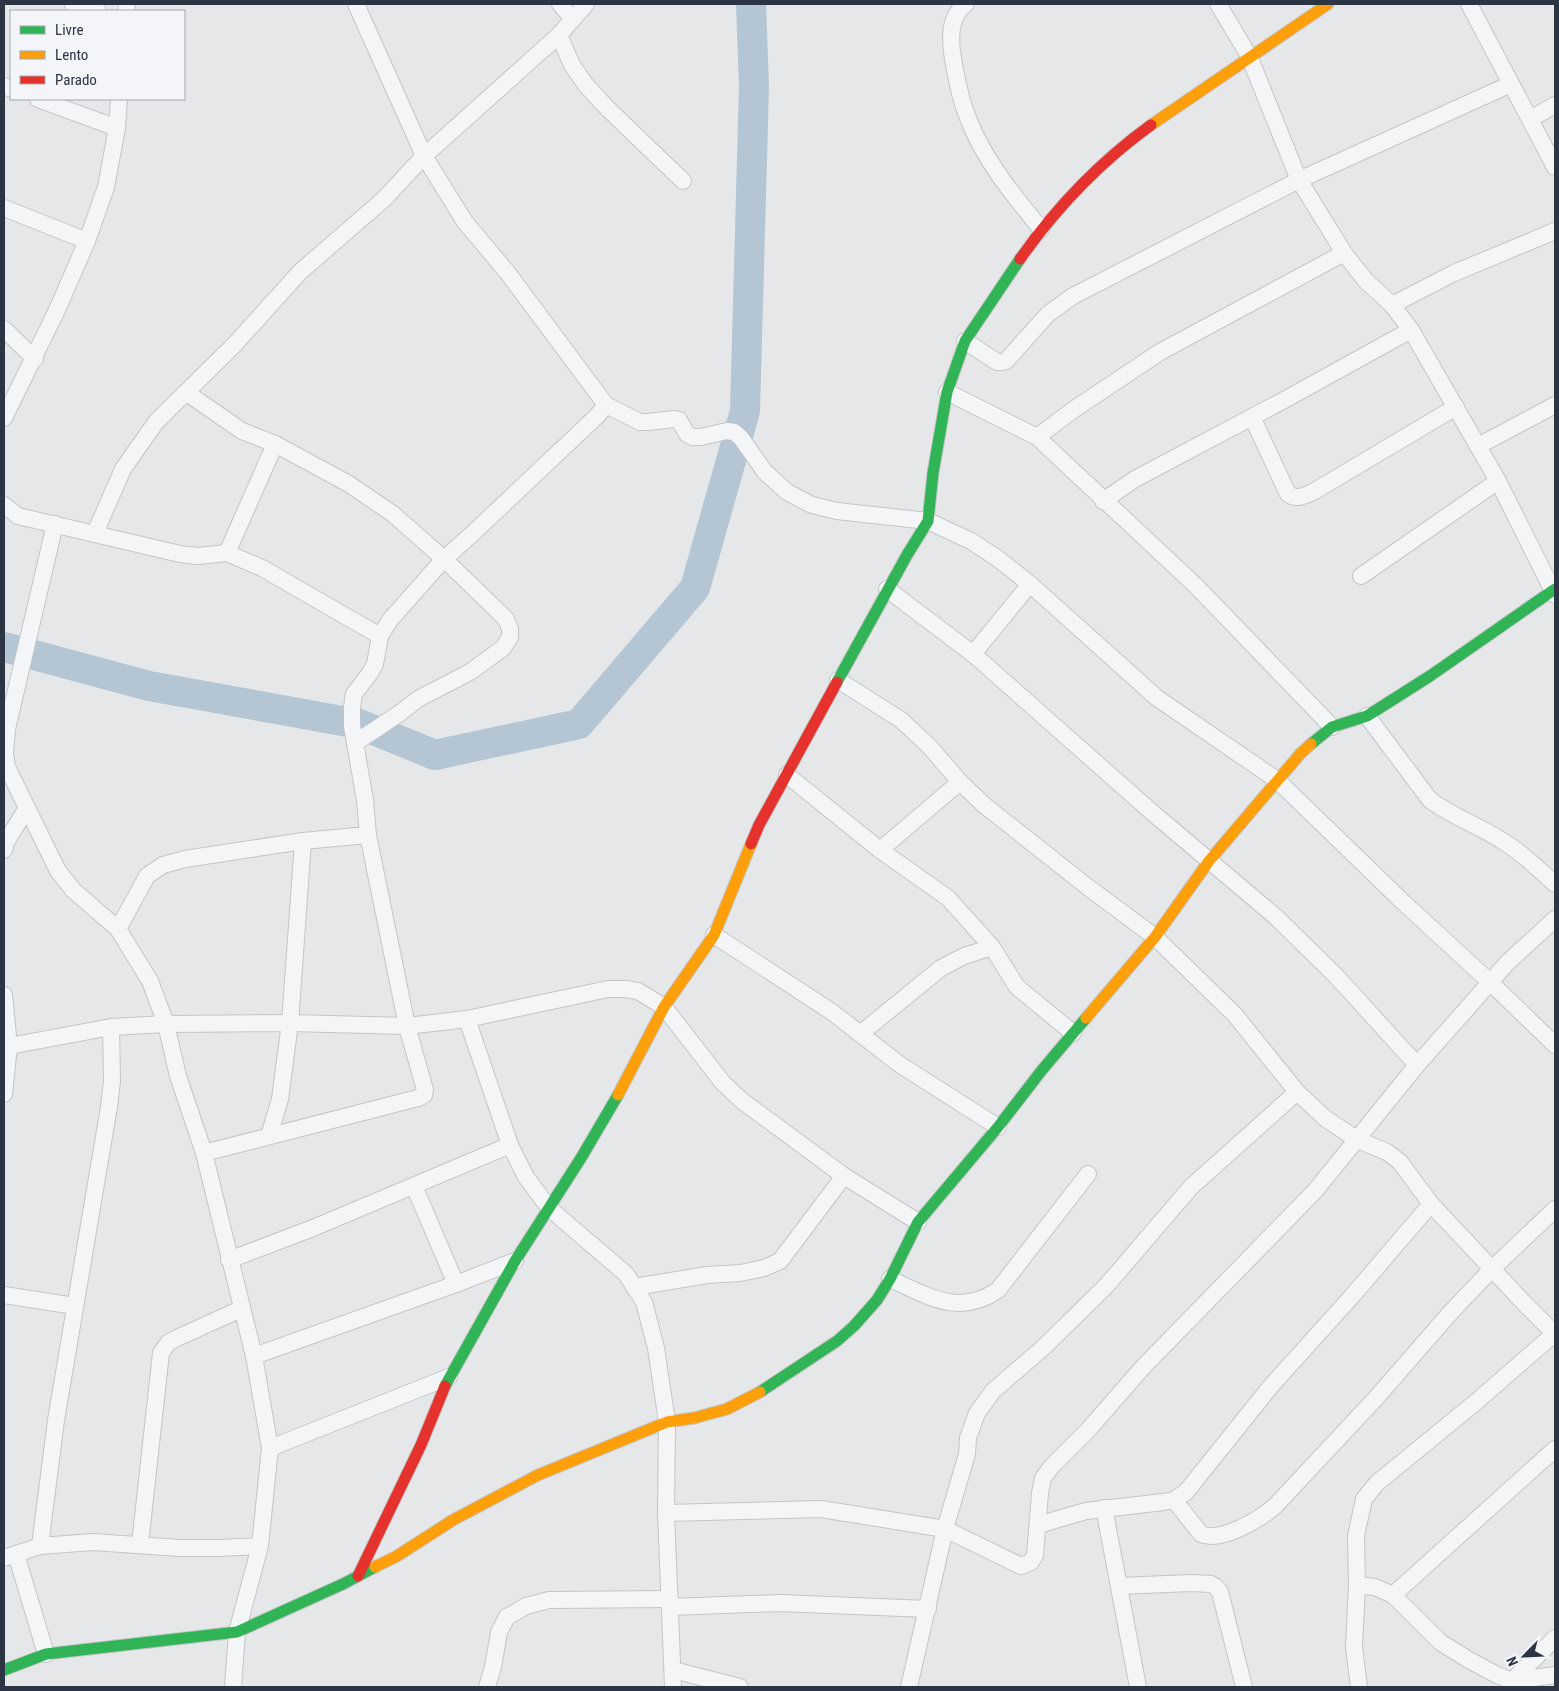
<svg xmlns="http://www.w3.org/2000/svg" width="1559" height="1691" font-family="'Roboto Condensed',sans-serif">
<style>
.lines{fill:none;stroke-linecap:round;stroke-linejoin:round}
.river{stroke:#b4c5d3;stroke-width:30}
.street-casing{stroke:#c3c5c7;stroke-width:18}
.fast-casing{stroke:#c3c5c7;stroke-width:13}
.slow-casing{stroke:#c3c5c7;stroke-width:13}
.jam-casing{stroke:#c3c5c7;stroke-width:13}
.street{stroke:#f4f5f6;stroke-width:16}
.fast{stroke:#30b455;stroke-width:11}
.slow{stroke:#ff9f0a;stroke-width:11}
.jam{stroke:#e5322d;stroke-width:11}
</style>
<rect width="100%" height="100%" fill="#e5e7e9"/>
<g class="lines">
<polyline class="river" points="4,647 149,686 359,724 435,755 579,724 695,588 745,411 754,86 751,4"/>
<g class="street-casing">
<g id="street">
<polyline points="73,4 98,11"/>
<polyline points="356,4 424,156 465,222 507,272 606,405 640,422 648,422 674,419 679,420 687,434 693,437 701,437 727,431 734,432 741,438 765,472 787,492 812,505 837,511 928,521 971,541 997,558 1030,584 1157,698 1277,780 1404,903 1491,983 1555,1045"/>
<polyline points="560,4 573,19"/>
<path d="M 966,4 C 948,16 950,41 953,59 C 957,80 960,99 968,118 C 984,160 1013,195 1041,229"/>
<polyline points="1218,4 1249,56 1299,180 1344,253 1366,281 1392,305 1411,330 1498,481 1555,595"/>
<polyline points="1469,4 1555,167"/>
<polyline points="126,11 127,4"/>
<polyline points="559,35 572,65 585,84 606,107 683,181"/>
<polyline points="4,86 11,89"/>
<polyline points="38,99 117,128"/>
<polyline points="1530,119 1555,105"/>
<polyline points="4,208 87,241"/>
<polyline points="1392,305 1454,273 1555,231"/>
<polyline points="4,329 35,359"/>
<polyline points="965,341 997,362 1002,362 1006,361 1048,314 1073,296 1299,180 1511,84"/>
<polyline points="947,392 1037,437 1196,586 1332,727"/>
<polyline points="187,393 242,431 275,444 349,484 393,514 444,559 506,619 510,629 510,637 503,648 470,672 418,699 400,713 355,743"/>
<path d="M 1252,417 L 1288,494 C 1297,500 1303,496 1313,492 L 1456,407"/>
<polyline points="4,418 57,310 87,241 106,187 117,128 119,99"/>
<polyline points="1037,437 1073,410 1160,352 1344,253"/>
<polyline points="1478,446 1555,405"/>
<polyline points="1103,501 1135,479 1286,399 1411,330"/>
<polyline points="4,505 18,516 180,554 198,556 227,553 262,568 380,636"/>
<polyline points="55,524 7,729 5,753 7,767 58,871 73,890 118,929 150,981 166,1024 178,1076 204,1153 254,1356 270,1448 260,1546 237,1632 233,1687"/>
<polyline points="95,533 123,469 156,422 235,344 300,272 384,199 424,156 559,35 586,4"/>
<polyline points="227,553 275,444"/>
<polyline points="1361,576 1498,481"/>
<polyline points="887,589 973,654 1154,814 1276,917 1337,977 1417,1065"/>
<polyline points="973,654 1030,584"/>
<polyline points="838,680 901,720 929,746 960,782 984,805 1089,888 1155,937 1235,1015 1297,1092 1326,1119 1358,1140 1387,1152 1400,1162 1431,1204 1523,1302 1555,1334"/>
<path d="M 1367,716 L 1430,800 C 1453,817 1480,826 1504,842 C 1523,853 1539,870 1555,884"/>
<polyline points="787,775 880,850 948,898 992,947 1017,987 1073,1033"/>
<polyline points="4,850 6,842 27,808"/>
<polyline points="880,850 960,782"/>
<polyline points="118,929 147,876 163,865 185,859 303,841 368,835"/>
<polyline points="714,935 832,1012 899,1064 998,1127"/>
<polyline points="4,995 9,1046 4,1094"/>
<polyline points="467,1019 510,1145 526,1177 549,1208 626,1274 644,1302 656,1348 667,1422 666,1513 673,1687"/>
<polyline points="860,1034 941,968 964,956 992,947"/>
<polyline points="4,1047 111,1027 166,1024 290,1023 407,1026 467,1019 608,989 625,989 638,991 664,1007 723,1083 741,1100 844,1176 918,1222"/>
<polyline points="269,1136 280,1099 290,1023 303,841"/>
<polyline points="204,1153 418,1098 424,1095 425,1090 407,1026 368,835 365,800 352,726 352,707 354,694 370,673 375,664 380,636 390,620 444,559 471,535 597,416 606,405"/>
<polyline points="414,1186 456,1284"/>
<polyline points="229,1260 313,1228 510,1145"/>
<path d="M 890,1279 C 928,1296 959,1317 998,1290 L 1088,1174"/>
<polyline points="634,1287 707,1275 740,1273 764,1268 780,1261 844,1176"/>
<polyline points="4,1295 75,1306"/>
<polyline points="254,1356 456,1284 515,1261"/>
<polyline points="270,1448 449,1377"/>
<path d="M 1174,1500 L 1201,1534 C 1221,1543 1260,1519 1275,1506 L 1377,1397 L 1451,1312 L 1492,1269 L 1555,1209"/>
<polyline points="1104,1508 1138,1687"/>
<polyline points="666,1513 821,1509 945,1529 1021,1566 1031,1562 1035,1555 1040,1493 1043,1478 1052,1466 1089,1429 1144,1366 1315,1191 1417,1065 1464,1012 1507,963 1555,919"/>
<polyline points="1038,1525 1086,1511 1163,1502 1174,1500 1186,1492 1271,1386 1353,1295 1431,1204"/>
<polyline points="140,1544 161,1353 168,1343 177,1338 241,1309"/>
<polyline points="40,1546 56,1420 109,1107 112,1081 111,1027"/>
<polyline points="16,1554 46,1654"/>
<polyline points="4,1558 40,1546 93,1542 180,1548 218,1548 260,1546"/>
<polyline points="1357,1585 1375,1587 1393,1595 1555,1449"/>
<polyline points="1119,1586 1191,1583 1211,1584 1216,1587 1220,1592 1244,1687"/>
<polyline points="1393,1595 1440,1642 1469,1660 1497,1675 1512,1681 1555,1675"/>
<polyline points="670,1607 780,1603 928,1609"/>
<polyline points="673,1670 740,1687"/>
<polyline points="1512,1681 1555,1638"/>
<polyline points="487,1687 493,1667 499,1632 507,1617 526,1606 549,1600 670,1599"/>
<polyline points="909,1687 945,1529 967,1454 968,1438 977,1413 993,1391 1044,1347 1107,1285 1191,1187 1297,1092"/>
<polyline points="1359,1687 1354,1647 1357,1585 1356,1536 1364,1499 1377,1483 1476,1402 1555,1333"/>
</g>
</g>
<g class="fast-casing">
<g id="fast">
<polyline points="837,682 907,555 928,521 933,473 947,392 965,341 1020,259"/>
<polyline points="1311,744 1332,727 1367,716 1430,676 1555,589"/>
<polyline points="445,1386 515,1261 581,1158 618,1095"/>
<polyline points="760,1392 837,1341 854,1326 877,1300 890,1279 918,1222 998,1127 1042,1070 1086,1018"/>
<polyline points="4,1670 46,1654 237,1632 343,1584 375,1567"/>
</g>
</g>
<g class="slow-casing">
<g id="slow">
<polyline points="1151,125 1328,4"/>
<polyline points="1086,1018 1155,937 1209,861 1301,753 1311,744"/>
<polyline points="618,1095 664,1007 714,935 751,844"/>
<polyline points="375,1567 397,1556 453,1520 538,1475 667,1422 694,1418 727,1409 760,1392"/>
</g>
</g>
<g class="jam-casing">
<g id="jam">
<path d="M 1020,259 C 1056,208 1100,162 1151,125"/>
<polyline points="751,844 759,825 837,682"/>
<polyline points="358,1576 421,1445 445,1386"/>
</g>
</g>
<use href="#street" class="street"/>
<use href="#fast" class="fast"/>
<use href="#slow" class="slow"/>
<use href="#jam" class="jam"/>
</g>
<rect width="1559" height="1691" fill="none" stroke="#2b3543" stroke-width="10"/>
<rect x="10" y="10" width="175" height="90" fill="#f3f5f8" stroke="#a3a8b0"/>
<rect x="20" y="26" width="25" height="8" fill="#30b455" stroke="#a3a8b0"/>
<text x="55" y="35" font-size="15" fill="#2b3543">Livre</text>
<rect x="20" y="51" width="25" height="8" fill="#ff9f0a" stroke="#a3a8b0"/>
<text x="55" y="60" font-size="15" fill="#2b3543">Lento</text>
<rect x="20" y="76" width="25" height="8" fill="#e5322d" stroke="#a3a8b0"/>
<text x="55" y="85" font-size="15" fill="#2b3543">Parado</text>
<g transform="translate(1524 1656) rotate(246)" stroke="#f3f5f8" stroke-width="4" paint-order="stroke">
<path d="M0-4L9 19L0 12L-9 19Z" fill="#2b3543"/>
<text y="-8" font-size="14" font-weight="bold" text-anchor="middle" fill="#2b3543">N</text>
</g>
</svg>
